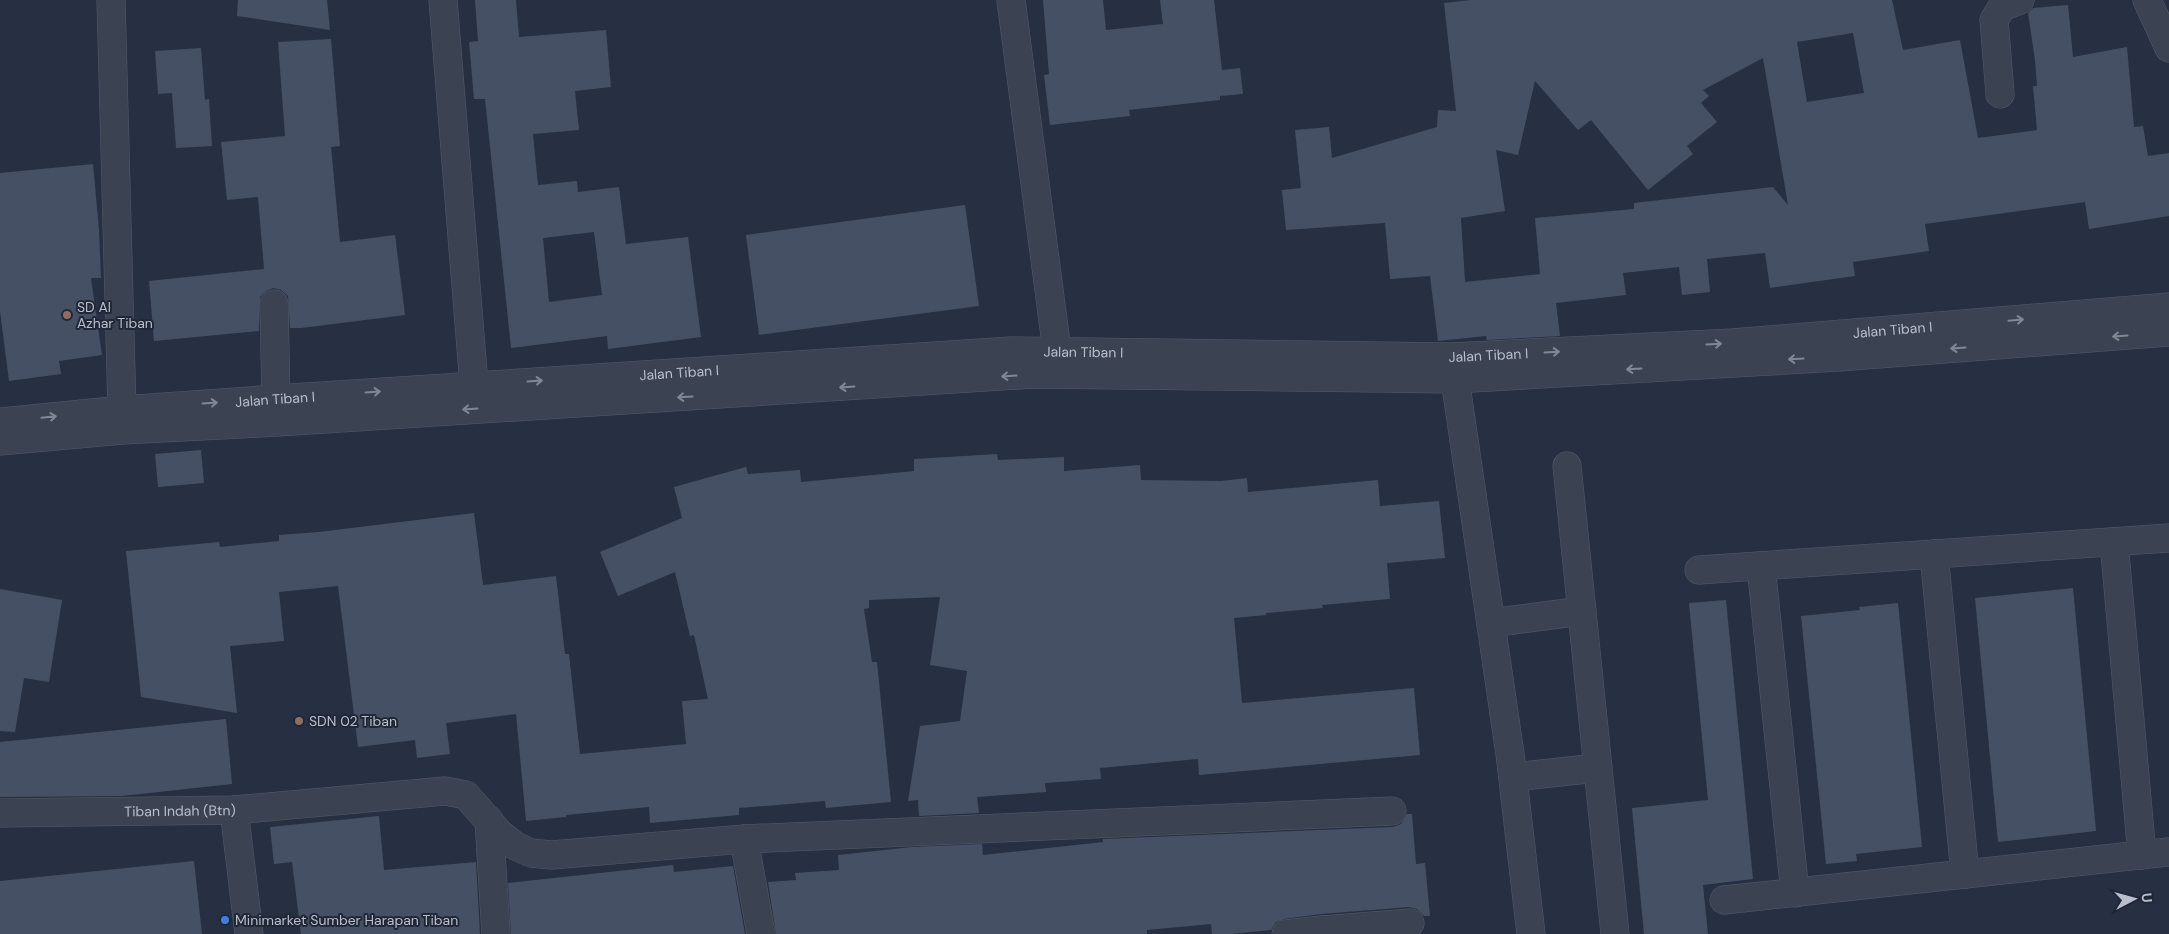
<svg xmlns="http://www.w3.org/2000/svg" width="2169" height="934" font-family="'DM Sans',sans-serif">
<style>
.building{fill:#465064;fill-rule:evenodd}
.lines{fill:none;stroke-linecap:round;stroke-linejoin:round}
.minor-casing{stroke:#545b69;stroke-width:29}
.minor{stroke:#3b4352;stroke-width:28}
.oneway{stroke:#808795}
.education-dot{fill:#8d6e63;stroke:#202837;stroke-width:2}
.shop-dot{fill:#3f7fe0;stroke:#202837;stroke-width:2}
.labels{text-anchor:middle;stroke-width:4;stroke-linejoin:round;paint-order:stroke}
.poi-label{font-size:14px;fill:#b9becc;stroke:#202837;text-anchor:start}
.street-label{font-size:14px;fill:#b9becc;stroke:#202837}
</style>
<rect width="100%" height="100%" fill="#273042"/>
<g class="building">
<polygon points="238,0 327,0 330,30 237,16"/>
<path d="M 475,0 L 516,0 L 519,37 L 606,30 L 611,87 L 575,91 L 579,130 L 533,134 L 538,185 L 577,181 L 578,192 L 619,187 L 626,244 L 688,237 L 701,337 L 608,349 L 607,336 L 511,348 L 485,99 L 474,99 L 469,42 L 478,41 ZM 594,232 L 602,295 L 549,302 L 543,238 Z"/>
<polygon points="1043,0 1103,0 1106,30 1163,24 1160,0 1214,0 1222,70 1240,68 1243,94 1220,96 1220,100 1129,110 1130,116 1050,125 1044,75 1049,74"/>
<path d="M 1471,0 L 1892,0 L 1903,50 L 1960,40 L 1978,138 L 2037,130 L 2033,86 L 2037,86 L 2035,60 L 2028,13 L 2033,8 L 2068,5 L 2073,57 L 2127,47 L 2134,127 L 2143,126 L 2148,156 L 2169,153 L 2169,216 L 2089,229 L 2085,202 L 1925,224 L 1929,251 L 1853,262 L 1855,276 L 1770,288 L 1765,253 L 1707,259 L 1710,292 L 1682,295 L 1679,267 L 1623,273 L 1626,295 L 1556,303 L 1560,336 L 1487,340 L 1486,336 L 1438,341 L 1430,276 L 1390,279 L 1385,223 L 1286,230 L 1282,190 L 1301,188 L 1295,130 L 1329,127 L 1332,158 L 1437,127 L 1438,110 L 1456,111 L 1444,3 ZM 1853,33 L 1864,93 L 1807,102 L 1797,42 ZM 1763,58 L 1788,205 L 1773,187 L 1634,203 L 1634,209 L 1535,218 L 1540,274 L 1465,282 L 1461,218 L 1505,211 L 1496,150 L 1518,155 L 1535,81 L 1578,130 L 1591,120 L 1648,190 L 1693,154 L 1687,146 L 1717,122 L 1701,103 L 1709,96 L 1703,90 Z"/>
<polygon points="331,39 340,146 331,147 340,242 395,235 405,315 301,328 290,328 288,296 281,290 273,288 266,291 260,297 259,331 154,341 149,281 264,269 258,197 227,200 221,142 285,136 278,42"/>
<polygon points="201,48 205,100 209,99 212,146 176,148 172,93 158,94 155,51"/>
<polygon points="93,164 99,230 101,278 91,278 102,355 59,361 61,374 9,381 0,311 0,173"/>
<polygon points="965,205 979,306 759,335 746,235"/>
<polygon points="201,450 204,483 158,487 155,454"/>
<polygon points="997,454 998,460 1064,457 1064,471 1140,465 1141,480 1221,481 1247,478 1248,492 1378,480 1380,506 1439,501 1445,558 1387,563 1390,599 1322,605 1323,608 1266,613 1266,615 1234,618 1242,703 1414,688 1420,755 1199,775 1198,759 1100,768 1101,779 1045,783 1046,792 977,797 979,813 919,816 918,800 908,801 920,726 960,721 967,671 930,665 940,597 869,600 869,608 864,609 872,662 877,662 891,802 826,808 825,801 739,808 739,815 650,823 649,807 566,815 566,817 526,821 516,714 446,723 450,754 417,758 415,740 358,747 338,586 279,592 284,641 230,646 237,713 141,697 126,551 219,542 220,547 279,541 279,535 319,532 474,513 483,585 556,576 565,654 569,654 580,754 686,744 682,701 708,699 694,635 690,636 675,572 618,596 600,552 682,518 674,487 746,467 748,474 800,470 801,482 914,471 914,459"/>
<polygon points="2073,588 2096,831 1998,842 1975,598"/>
<polygon points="0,589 62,600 49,682 24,678 15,732 0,731"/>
<polygon points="1726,600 1753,879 1703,885 1708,934 1644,934 1632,808 1708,800 1689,603"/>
<polygon points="1898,603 1922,847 1856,854 1857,861 1826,864 1801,616 1860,610 1859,607"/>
<polygon points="226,719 232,784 122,796 0,797 0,742"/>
<polygon points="1407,814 1412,814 1416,864 1425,863 1430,916 1424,916 1417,909 1409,907 1321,914 1284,919 1276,922 1271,930 1231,934 1212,934 1211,924 1147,930 1147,934 776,934 768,882 796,880 795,873 839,870 838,855 912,847 982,844 983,855 1103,842 1103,839 1393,827 1401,824"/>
<polygon points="379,816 384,870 476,862 480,934 301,934 292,862 274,864 270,827"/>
<polygon points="194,861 202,934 0,934 0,881"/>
<polygon points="673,865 674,872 733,866 745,934 511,934 508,883"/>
</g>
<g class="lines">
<g class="minor-casing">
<g id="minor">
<polyline points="111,0 122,410"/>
<polyline points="443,0 474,385"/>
<polyline points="1011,0 1057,351"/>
<polyline points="2147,0 2169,48"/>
<polyline points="2000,94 1994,20 2002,7 2020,0"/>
<polyline points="274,304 276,399"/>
<polyline points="1455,379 1510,754 1531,934"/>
<path id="s1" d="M 0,422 L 122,410 L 276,399 L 1011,351 L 1451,357 L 1732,343 L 2169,307"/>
<polyline points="0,441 123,430 278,422 1034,374 1455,379 1839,357 2169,332"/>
<polyline points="1567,466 1615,934"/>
<polyline points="2114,542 2142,855"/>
<polyline points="1934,554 1965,874"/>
<polyline points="1761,566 1795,893"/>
<polyline points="1699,570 2169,538"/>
<polyline points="1491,623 1582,611"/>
<polyline points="1513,777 1597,768"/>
<polyline points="234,810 249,934"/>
<path id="s2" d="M 0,813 L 234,810 L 445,791 L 466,795 L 500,834 L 514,845 L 531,853 L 551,855 L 744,839 L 1392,811"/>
<polyline points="489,820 496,934"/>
<polyline points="744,839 761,934"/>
<polyline points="1724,900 2169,852"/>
<polyline points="1322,930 1410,923"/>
<polyline points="1286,934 1322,930 1323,934"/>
</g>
</g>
<use href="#minor" class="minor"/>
</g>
<defs><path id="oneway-shaft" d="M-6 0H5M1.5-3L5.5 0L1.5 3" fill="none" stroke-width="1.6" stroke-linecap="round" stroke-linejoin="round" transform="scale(1.25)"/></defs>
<g class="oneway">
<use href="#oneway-shaft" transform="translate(2016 320) rotate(-5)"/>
<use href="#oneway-shaft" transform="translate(2120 336) rotate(176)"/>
<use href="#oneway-shaft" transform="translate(1714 344) rotate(-3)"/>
<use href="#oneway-shaft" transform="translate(1958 348) rotate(176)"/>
<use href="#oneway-shaft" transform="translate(1552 352) rotate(-3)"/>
<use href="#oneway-shaft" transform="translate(1796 359) rotate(177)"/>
<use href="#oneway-shaft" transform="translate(1634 369) rotate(177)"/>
<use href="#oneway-shaft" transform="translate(1009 376) rotate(176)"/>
<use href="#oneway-shaft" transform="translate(535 381) rotate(-4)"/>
<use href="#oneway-shaft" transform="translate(847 387) rotate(176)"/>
<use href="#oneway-shaft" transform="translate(373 392) rotate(-4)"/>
<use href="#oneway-shaft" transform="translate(685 397) rotate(177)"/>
<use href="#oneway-shaft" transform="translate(210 403) rotate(-4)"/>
<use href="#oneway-shaft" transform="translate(470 409) rotate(176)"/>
<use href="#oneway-shaft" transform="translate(49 417) rotate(-6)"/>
</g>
<g class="education-dot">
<circle cx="67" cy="315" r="5"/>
<circle cx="299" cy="721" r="5"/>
</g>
<circle class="shop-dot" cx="225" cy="920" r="5"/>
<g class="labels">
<g class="poi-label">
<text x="77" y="312">SD Al<tspan x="77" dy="16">Azhar Tiban</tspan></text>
<text x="309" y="726">SDN 02 Tiban</text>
<text x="235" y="925">Minimarket Sumber Harapan Tiban</text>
</g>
<g class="street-label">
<text dy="5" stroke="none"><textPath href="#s1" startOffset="1896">Jalan Tiban I</textPath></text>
<text dy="5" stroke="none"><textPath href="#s1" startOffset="1086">Jalan Tiban I</textPath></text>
<text dy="5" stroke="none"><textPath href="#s1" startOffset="1491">Jalan Tiban I</textPath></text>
<text dy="5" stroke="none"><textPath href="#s1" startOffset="681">Jalan Tiban I</textPath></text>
<text dy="5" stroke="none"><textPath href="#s1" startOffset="276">Jalan Tiban I</textPath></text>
<text dy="5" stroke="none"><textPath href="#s2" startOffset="180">Tiban Indah (Btn)</textPath></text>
</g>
</g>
<g transform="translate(2134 899) rotate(84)" stroke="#202837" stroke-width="4" paint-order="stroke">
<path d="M0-4L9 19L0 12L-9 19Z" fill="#b9becc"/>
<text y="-8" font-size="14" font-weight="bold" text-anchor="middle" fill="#b9becc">U</text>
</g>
</svg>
